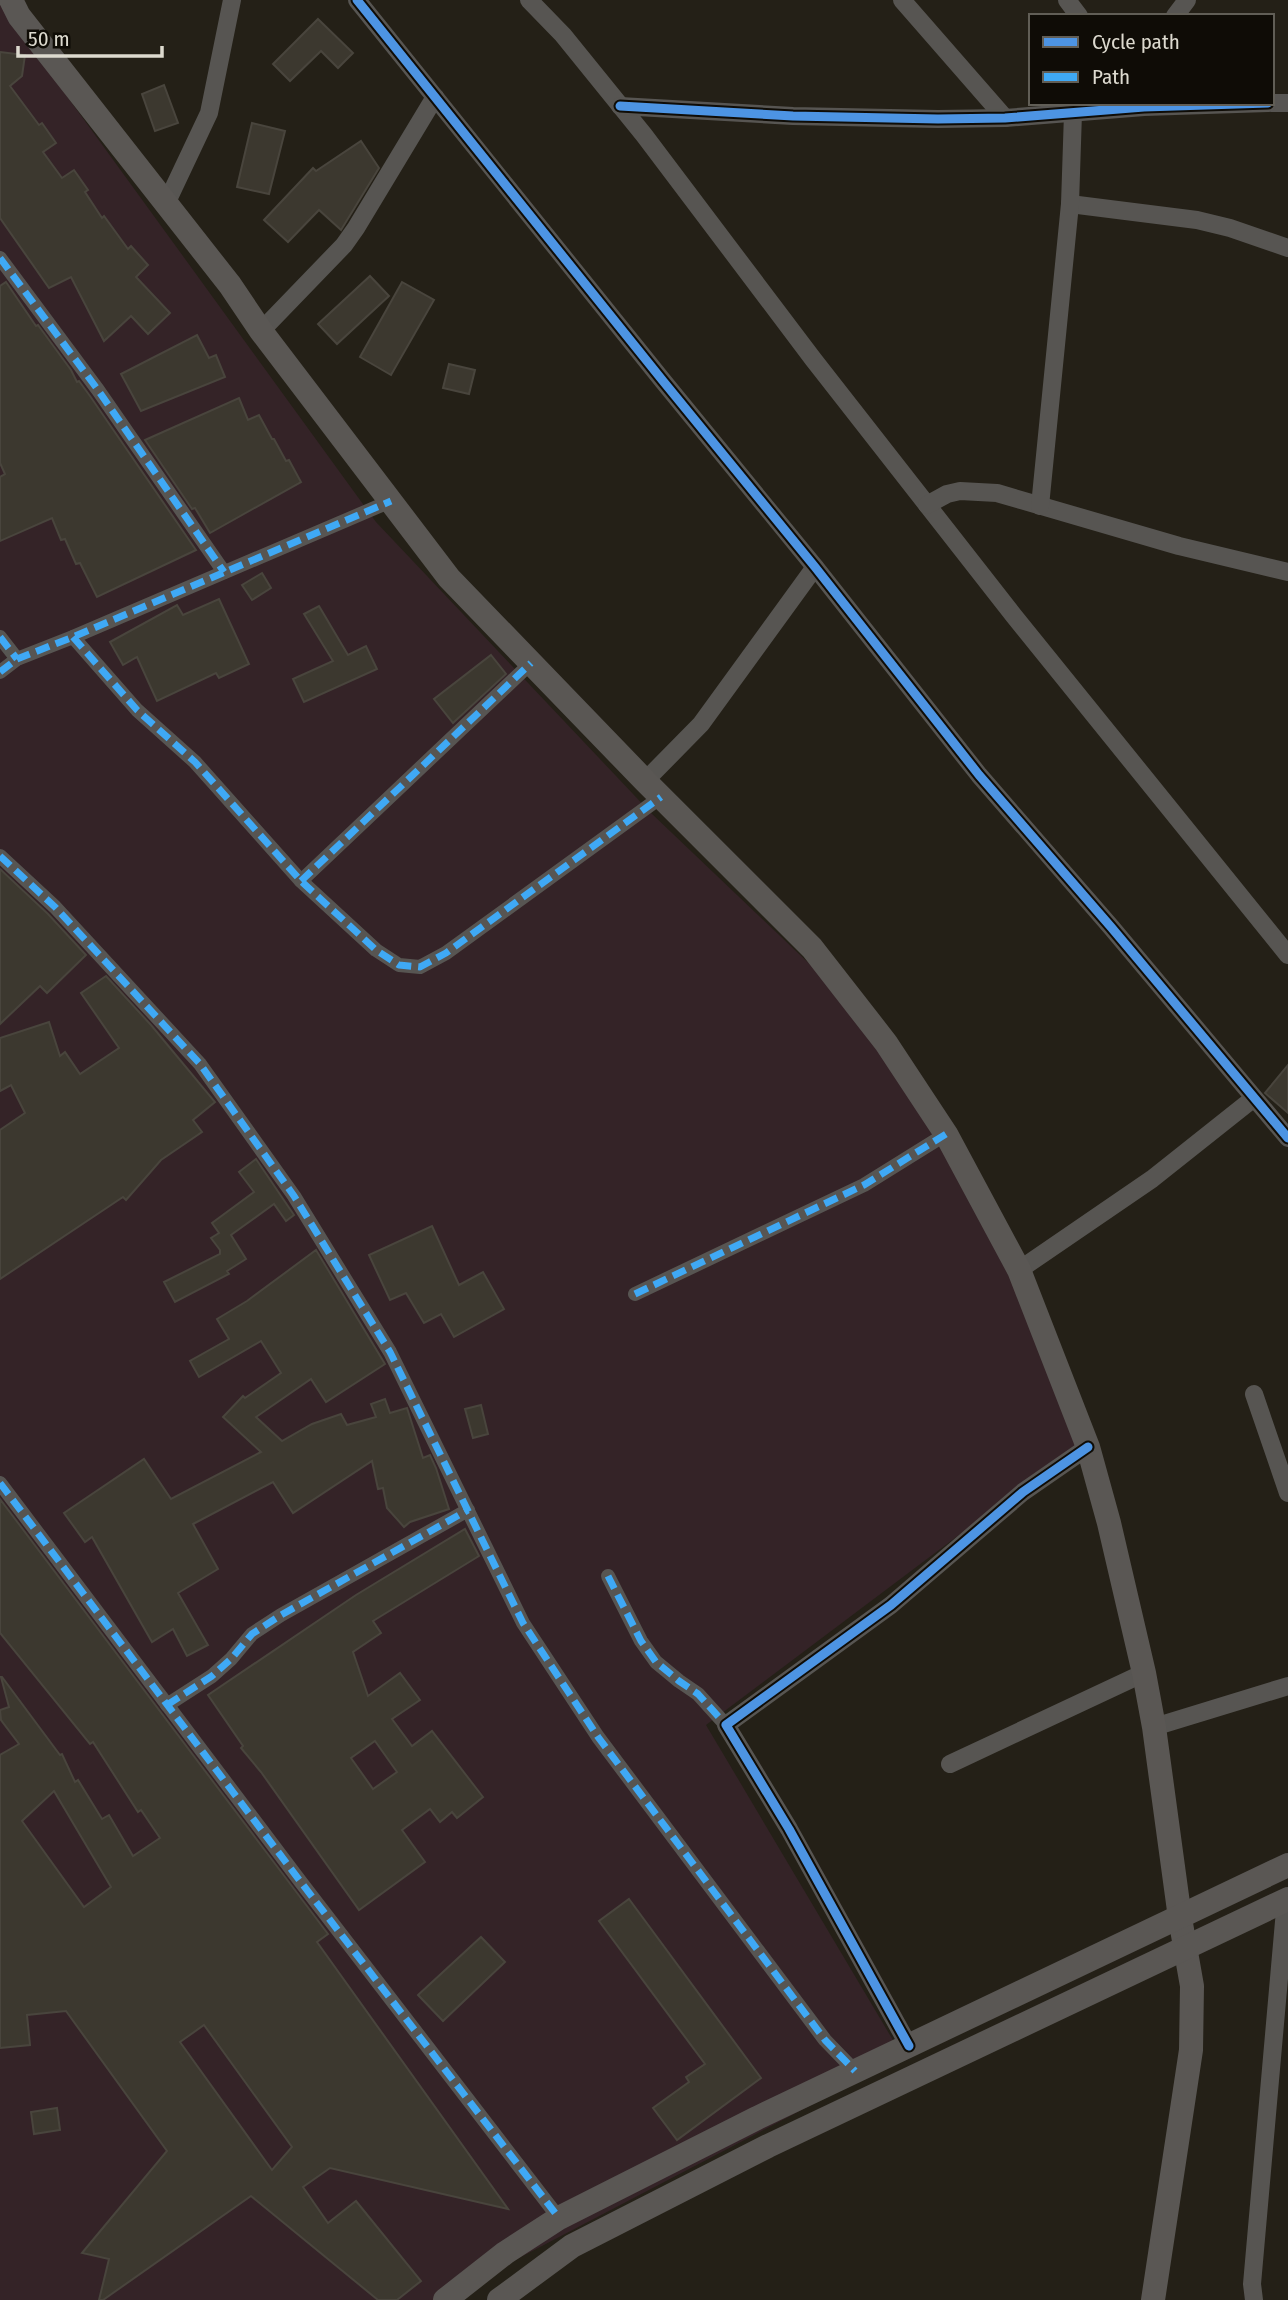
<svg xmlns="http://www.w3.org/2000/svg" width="1288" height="2300" font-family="'Fira Sans Condensed',sans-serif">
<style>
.commercial{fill:#342327}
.building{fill:#3c382f;stroke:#49453d;stroke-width:2;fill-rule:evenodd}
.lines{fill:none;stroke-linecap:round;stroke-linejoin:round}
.pedestrian{stroke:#575552;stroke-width:14}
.minor{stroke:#575552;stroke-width:18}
.secondary{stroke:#5a5754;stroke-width:24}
.quiet{stroke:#3fa9f5;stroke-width:7;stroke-dasharray:14 7;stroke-linecap:butt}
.cycleway-casing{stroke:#0f0c06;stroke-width:13}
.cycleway{stroke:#4d94e3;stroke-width:9}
</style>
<rect width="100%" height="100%" fill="#242017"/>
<polygon class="commercial" points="0,4 376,522 651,813 862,1014 986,1208 1076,1447 706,1725 903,2057 481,2278 452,2300 0,2300"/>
<g class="building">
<polygon points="318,19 353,53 338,68 321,51 290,81 273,64"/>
<polygon points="0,52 25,55 22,76 10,86 39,125 42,123 56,143 43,152 62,178 74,170 88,190 85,192 102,218 104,216 128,249 131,246 148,265 136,277 170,313 148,334 131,316 104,341 71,277 49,288 0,218"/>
<polygon points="164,85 178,123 155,131 142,94"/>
<polygon points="252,123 285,131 269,194 237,187"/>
<polygon points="361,141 379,168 341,230 319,210 288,242 264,220 313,168 316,171"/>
<polygon points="370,276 389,296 337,344 318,324"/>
<polygon points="6,282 36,326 38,325 71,370 77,382 79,381 90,396 196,550 97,597 80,563 76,564 65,539 61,540 52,518 0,541 0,477 5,474 0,463 0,286"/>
<polygon points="402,282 434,300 391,375 360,357"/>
<polygon points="197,335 209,358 216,355 225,377 141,411 121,374"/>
<polygon points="449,364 475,370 469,394 443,388"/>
<polygon points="239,398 248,420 259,415 272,439 274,439 286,461 289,460 301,482 210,533 195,508 192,509 145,440"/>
<polygon points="262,573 271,588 252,600 242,585"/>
<polygon points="219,599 249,664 219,678 216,673 157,701 137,657 123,665 110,642 177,605 183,615"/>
<polygon points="319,606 348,655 366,646 377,669 304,702 293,679 333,661 304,614"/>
<polygon points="491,655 506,674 453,723 434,699"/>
<polygon points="0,869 48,914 86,955 47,993 40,986 0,1024"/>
<polygon points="106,976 151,1025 215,1102 193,1120 202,1132 161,1160 126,1200 123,1197 0,1279 0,1130 25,1113 11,1085 0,1091 0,1038 49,1022 60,1056 65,1052 80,1074 119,1048 81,993"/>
<polygon points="1288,1065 1288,1113 1265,1093"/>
<polygon points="256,1159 294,1215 286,1221 274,1204 231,1235 246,1259 227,1271 229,1274 175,1302 164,1282 220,1254 220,1250 211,1238 219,1233 212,1223 254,1192 239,1172"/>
<polygon points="432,1226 459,1285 483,1272 504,1309 454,1337 441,1314 424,1323 406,1293 390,1300 369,1255"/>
<polygon points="316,1250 385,1364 326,1402 311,1379 256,1417 282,1441 312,1424 341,1414 347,1425 376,1417 371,1404 385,1399 390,1413 407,1408 423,1458 430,1455 436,1468 449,1509 410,1522 404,1527 387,1508 383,1488 378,1489 372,1461 293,1513 273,1482 193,1524 218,1569 178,1593 208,1645 187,1656 173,1629 152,1642 92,1537 85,1542 64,1513 144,1459 171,1499 261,1452 223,1417 243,1396 245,1398 281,1373 261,1341 199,1377 190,1361 229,1339 217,1319 247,1301"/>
<polygon points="481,1405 488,1434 473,1438 465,1409"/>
<path d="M 0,1499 L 328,1934 L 317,1942 L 508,2209 L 330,2168 L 303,2187 L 328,2223 L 356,2201 L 421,2281 L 397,2300 L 378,2300 L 251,2196 L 103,2300 L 99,2300 L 109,2259 L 82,2253 L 167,2151 L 66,2011 L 27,2015 L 30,2045 L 0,2048 L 0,1755 L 19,1744 L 1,1720 L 0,1710 L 9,1707 L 1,1677 L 2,1677 L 60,1755 L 62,1754 L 75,1782 L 78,1780 L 102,1819 L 109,1815 L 133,1856 L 160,1838 L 141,1810 L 138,1812 L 93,1742 L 90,1744 L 0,1633 ZM 54,1791 L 111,1887 L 84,1907 L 22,1821 ZM 204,2025 L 292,2147 L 272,2170 L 180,2042 Z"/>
<path d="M 465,1529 L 479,1556 L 373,1621 L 381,1633 L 353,1652 L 368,1696 L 400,1673 L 420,1700 L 392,1719 L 412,1746 L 432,1731 L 483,1797 L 457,1818 L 452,1812 L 440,1822 L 430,1809 L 402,1830 L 425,1862 L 359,1910 L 261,1772 L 241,1748 L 243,1746 L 208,1695 L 356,1595 ZM 375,1741 L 397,1772 L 373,1789 L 351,1758 Z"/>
<polygon points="629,1899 761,2078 677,2140 653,2108 689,2082 686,2077 705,2064 599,1921"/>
<polygon points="481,1937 505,1962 443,2021 418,1995"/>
<polygon points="57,2108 60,2130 34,2134 31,2112"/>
</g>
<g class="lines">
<g class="pedestrian">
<polyline points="0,258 98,390 224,572"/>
<polyline points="0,637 17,659"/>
<polyline points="73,637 137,710 195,762 301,881 376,950 399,965 420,967 446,953 661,797"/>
<polyline points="0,672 17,659 73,637 391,501"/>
<polyline points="0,856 55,907 200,1064 294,1196 390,1352 523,1623 598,1737 825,2040 855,2071"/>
<polyline points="301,881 531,663"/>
<polyline points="635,1294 864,1185 946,1134"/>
<polyline points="0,1483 300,1881 559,2218"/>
<polyline points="608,1576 641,1641 656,1662 679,1681 698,1694 726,1725"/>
<polyline points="167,1705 212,1676 231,1659 252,1634 281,1615 468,1510"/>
</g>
<g class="minor">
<polyline points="357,0 663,381 815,567 979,775 1111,927 1288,1138"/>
<polyline points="529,0 563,35 644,135 813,359 1014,616 1288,955"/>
<polyline points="902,0 1005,118"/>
<polyline points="1067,0 1079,16"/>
<polyline points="1175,16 1187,0"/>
<polyline points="1272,103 1288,103"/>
<polyline points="620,106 793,116 938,119 1005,118 1144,107 1268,103"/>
<polyline points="166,204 209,113 232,0"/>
<polyline points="1070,204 1197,220 1230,228 1288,248"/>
<polyline points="261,331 344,245 356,228 435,97"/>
<polyline points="927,505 947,494 960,491 997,493 1179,546 1288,572"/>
<polyline points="1040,506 1070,204 1073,113"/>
<polyline points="645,781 701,724 815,567"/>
<polyline points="1019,1270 1152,1179 1254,1098"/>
<polyline points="1254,1394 1288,1493"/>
<polyline points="1154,1727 1288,1686"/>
<polyline points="950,1764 1144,1673"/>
<polyline points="909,2046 789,1829 726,1725 891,1605 1023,1492 1088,1447"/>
<polyline points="1254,2300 1252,2284 1286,1899"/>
</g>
<g class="secondary">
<polyline points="11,0 19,16 230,285 261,331 449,578 645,781 812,948 886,1043 946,1134 1019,1270 1088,1447 1109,1523 1144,1673 1154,1727 1180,1918 1192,1986 1191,2050 1153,2300"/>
<polyline points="445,2300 505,2253 559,2218 757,2118 1288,1865"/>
<polyline points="499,2300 572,2246 768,2146 1288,1899"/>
</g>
<g class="quiet">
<polyline points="0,258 98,390 224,572"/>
<polyline points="0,637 17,659"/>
<polyline points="73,637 137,710 195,762 301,881 376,950 399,965 420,967 446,953 661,797"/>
<polyline points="0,672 17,659 73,637 391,501"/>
<polyline points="0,856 55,907 200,1064 294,1196 390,1352 523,1623 598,1737 825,2040 855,2071"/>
<polyline points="301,881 531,663"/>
<polyline points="635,1294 864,1185 946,1134"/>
<polyline points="0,1483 300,1881 559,2218"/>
<polyline points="608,1576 641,1641 656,1662 679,1681 698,1694 726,1725"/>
<polyline points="167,1705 212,1676 231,1659 252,1634 281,1615 468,1510"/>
</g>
<g class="cycleway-casing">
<g id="cycleway">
<polyline points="357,0 663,381 815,567 979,775 1111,927 1288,1138"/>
<polyline points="620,106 793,116 938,119 1005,118 1144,107 1268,103"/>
<polyline points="909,2046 789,1829 726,1725 891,1605 1023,1492 1088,1447"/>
</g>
</g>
<use href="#cycleway" class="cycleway"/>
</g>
<rect x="1029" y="14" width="245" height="91" fill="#0f0c06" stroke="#615e56" stroke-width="2"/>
<rect x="1043" y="37" width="35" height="10" fill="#4d94e3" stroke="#615e56" stroke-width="2"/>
<text x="1092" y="49" font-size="21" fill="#dddacf">Cycle path</text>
<rect x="1043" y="72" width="35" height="10" fill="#3fa9f5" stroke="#615e56" stroke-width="2"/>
<text x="1092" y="84" font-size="21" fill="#dddacf">Path</text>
<path d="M18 46v10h144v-10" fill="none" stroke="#dddacf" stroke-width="3.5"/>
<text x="28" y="46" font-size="21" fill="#dddacf" stroke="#0f0c06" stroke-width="5" paint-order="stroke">50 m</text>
</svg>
